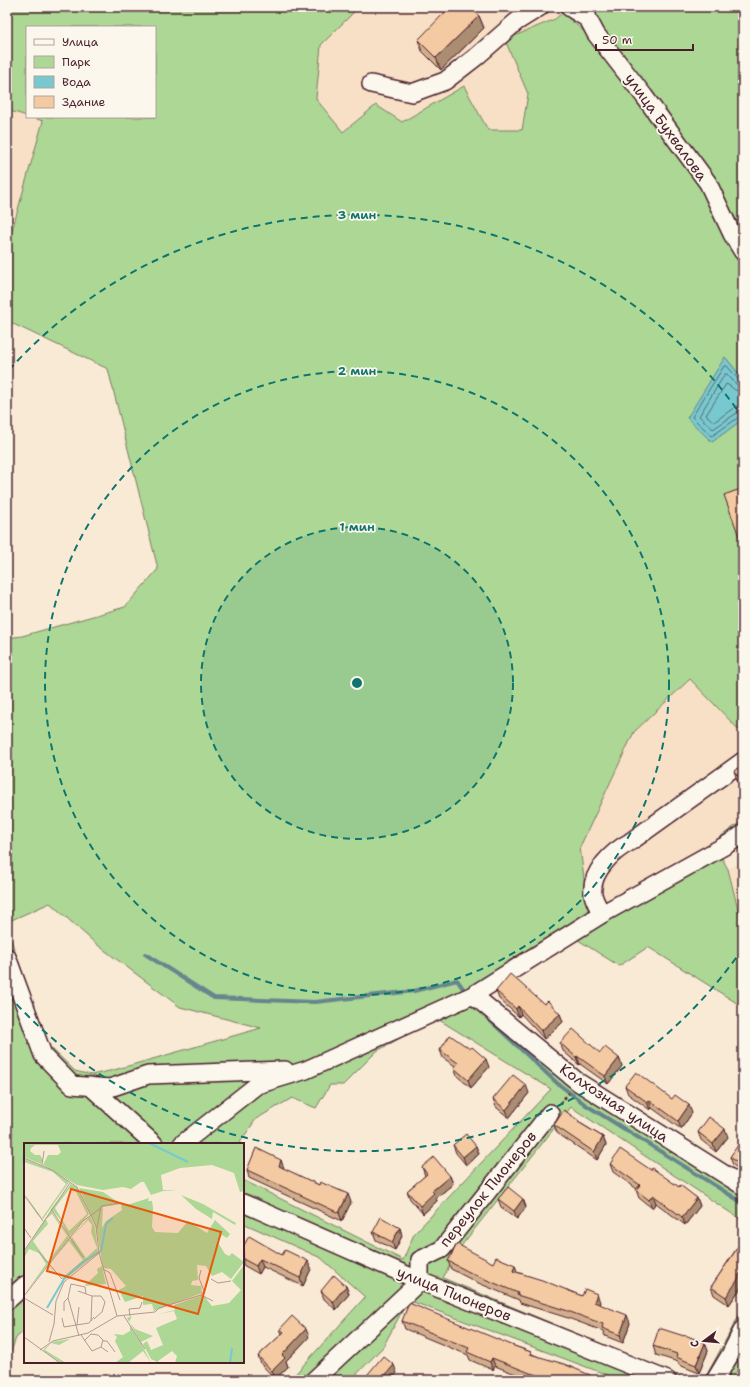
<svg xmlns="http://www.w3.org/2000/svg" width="750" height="1387" font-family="'Shantell Sans',sans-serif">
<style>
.built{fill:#f8e0c7}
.green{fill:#acd795;stroke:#7b7b60}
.water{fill:#78c9cf;stroke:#66858d}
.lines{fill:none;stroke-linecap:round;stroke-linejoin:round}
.shore{stroke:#5c636d;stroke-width:1}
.stream{stroke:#66858d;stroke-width:4}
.minor-casing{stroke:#4a1f2b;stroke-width:20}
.path{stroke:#4a1f2b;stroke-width:2.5;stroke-dasharray:3 3;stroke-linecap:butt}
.minor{stroke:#fbf7ec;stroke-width:17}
.wall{fill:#d2ae8c;stroke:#4a1f2b}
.shaded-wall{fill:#ab8d72;stroke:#4a1f2b}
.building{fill:#f4caa3;stroke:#4a1f2b}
.ring{fill:none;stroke:#0f766e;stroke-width:2;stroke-dasharray:7 5}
.labels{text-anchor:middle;stroke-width:3.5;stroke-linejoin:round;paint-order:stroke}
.street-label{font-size:15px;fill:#4a1f2b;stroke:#fbf7ec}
.inset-river{fill:none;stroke:#78c9cf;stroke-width:2}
.inset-road{fill:none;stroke:#b39992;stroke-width:1}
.view{fill:#e8590c;fill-opacity:0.15;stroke:#e8590c;stroke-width:2}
.inset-edge{fill:none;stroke:#4a1f2b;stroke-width:2}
.centre{fill:#0f766e;stroke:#fbf7ec;stroke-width:2}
.ring-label{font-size:12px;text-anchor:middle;font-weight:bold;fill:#0f766e;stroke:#fbf7ec;stroke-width:3.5;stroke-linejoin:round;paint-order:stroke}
</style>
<rect width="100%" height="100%" fill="#f9ead6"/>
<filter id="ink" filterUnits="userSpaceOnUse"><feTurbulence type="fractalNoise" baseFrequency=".025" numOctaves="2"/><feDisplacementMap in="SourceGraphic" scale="8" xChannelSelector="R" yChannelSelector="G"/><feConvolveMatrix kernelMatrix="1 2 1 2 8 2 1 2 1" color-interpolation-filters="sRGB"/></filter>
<g filter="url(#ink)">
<g class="built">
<polygon points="359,7 570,7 555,18 505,40 528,94 523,130 488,131 464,86 402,122 376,105 343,132 316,99 321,45"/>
<polygon points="7,110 27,116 27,117 43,120 7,248"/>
<polygon points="690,679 739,730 743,727 743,820 716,840 589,918 580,847 634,732"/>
<polygon points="743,862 743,929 728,869"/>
</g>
<g class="green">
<polygon points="7,7 70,7 82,13 87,7 359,7 321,45 316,99 343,132 376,105 402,122 464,86 488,130 522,130 528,94 505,40 555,19 562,13 585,32 640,98 704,187 725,238 743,267 743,379 725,357 712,442 743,419 743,727 739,730 690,679 634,732 580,847 589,918 470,991 317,1058 257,1077 172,1144 25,1144 25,1274 7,1291 7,929 49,1046 75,1071 91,1075 114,1070 261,1028 180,1007 95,943 50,903 7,922 7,638 22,636 125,607 158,569 108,369 7,321 7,248 43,121 31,117 155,117 155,27 27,27 27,116 7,110"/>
<polygon points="591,7 743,7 743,218 737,221 715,184 599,27"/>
<polygon points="743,820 743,829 604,909 716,840"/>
<polygon points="720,855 728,869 743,929 743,1007 648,947 619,966 575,938"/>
<polygon points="473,999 743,1191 743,1221 571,1107 458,1250 443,1278 688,1380 677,1380 425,1278 426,1265 438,1245 413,1253 413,1270 243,1196 243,1180 403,1260 414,1234 551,1089 436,1018 377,1051 343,1085 330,1085 316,1108 292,1098 256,1119 239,1144 191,1144 259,1089"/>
<polygon points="243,1208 412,1282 308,1380 290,1380 365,1297 321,1258 243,1223"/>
<polygon points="419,1286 656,1380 621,1380 408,1300 383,1347 351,1380 320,1380"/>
<polygon points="25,1293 25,1330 16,1338 7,1362 7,1308"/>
<polygon points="743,1308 743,1324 711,1380 704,1380"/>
<polygon points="743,1336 743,1358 732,1380 719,1380"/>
</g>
<polygon class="water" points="725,357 743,379 743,419 712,442 687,418"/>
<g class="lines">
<g class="shore">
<polyline points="743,381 739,380 727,366 724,366 692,417 712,436 739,417 743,416"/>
<polyline points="743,386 736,384 727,374 725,374 699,416 713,429 737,413 743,411"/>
<path d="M 743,392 C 734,392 732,386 726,384 L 706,415 L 714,422 L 735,407 L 743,405"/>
</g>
<g class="stream">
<polyline points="145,954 214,998 315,1002 414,991 457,980 467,994"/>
<polyline points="481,1012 557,1083 586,1105 743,1203"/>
</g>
<g class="minor-casing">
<g id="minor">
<polyline points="569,7 588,19"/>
<polyline points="585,7 588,19 596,34 644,96 708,183 732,234 743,252"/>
<polyline points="371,84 412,93 445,81 476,57 516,22 540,7"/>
<path d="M 602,914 C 599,908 594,901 593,894 C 590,872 613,851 630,842 L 743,761"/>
<polyline points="7,957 43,1055 72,1085 110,1088 148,1075 285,1070"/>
<polyline points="473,995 578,1082 743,1186"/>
<polyline points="90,1086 154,1144"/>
<polyline points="182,1144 257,1085 306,1070 473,995 602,914 728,844 743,834"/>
<polyline points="243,1203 420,1281 667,1380"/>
<polyline points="7,1301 25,1285"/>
<polyline points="314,1380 420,1281 420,1260 442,1249 550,1113"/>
<polyline points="715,1380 730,1355 743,1329"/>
</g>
</g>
<polyline class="path" points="560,1103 569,1093"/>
<use href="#minor" class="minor"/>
</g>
<g class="wall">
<polygon points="479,16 484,28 441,70 422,51 418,40"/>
<polygon points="743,764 743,789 738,783 734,771"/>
<polygon points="496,991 544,1004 560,1014 563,1022 544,1039 521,1014 519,1017 499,999"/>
<polygon points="560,1043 619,1058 622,1066 608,1084 580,1064 579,1065 563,1051"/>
<polygon points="440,1050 489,1067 471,1088 457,1076 454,1068 455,1066 443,1058"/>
<polygon points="625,1086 672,1099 692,1113 681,1129 652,1108 650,1110 628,1094"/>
<polygon points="529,1093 509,1118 496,1107 493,1099"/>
<polygon points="579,1121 580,1123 603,1137 606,1145 597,1160 557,1133 554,1125"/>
<polygon points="698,1132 728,1137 716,1152 701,1140"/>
<polygon points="743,1140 743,1172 733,1165 730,1157"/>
<polygon points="453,1145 476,1146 479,1154 466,1165 456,1153"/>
<polygon points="610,1164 651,1170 697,1198 700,1206 685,1225 656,1203 652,1208 639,1198 636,1190 637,1189 613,1172"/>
<polygon points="422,1167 450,1176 453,1184 436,1198 437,1201 423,1214 410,1199 407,1191 425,1176"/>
<polygon points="284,1168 284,1169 319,1185 351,1202 342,1221 249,1178 247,1170"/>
<polygon points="498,1199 523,1199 526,1207 517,1219 501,1207"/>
<polygon points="400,1228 402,1236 395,1250 376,1240 373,1232"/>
<polygon points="743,1235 741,1284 742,1286 729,1305 714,1295 711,1287 741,1242 740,1240"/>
<polygon points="243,1247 282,1255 311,1269 303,1286 263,1267 259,1274 243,1265"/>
<polygon points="448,1261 493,1263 582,1296 600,1302 599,1304 630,1323 623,1343 605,1336 603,1331 568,1318 520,1303 519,1300 476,1282 451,1269"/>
<polygon points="346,1286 349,1294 336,1310 324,1299 321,1291"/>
<polygon points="402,1321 514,1346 531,1352 532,1354 592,1380 531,1380 495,1366 493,1370 470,1360 468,1355 405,1329"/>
<polygon points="280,1329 309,1337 286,1361 288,1367 275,1379 261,1364 258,1356 282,1334"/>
<polygon points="705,1343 708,1351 699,1373 679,1365 678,1362 656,1355 653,1346"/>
</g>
<g class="shaded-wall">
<polygon points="479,16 484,28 441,70 436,58"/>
<polygon points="518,1006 521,1014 519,1017 516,1009"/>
<polygon points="560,1014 563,1022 544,1039 541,1031"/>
<polygon points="577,1056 580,1064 579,1065 576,1057"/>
<polygon points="619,1058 622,1066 608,1084 605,1076"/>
<polygon points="486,1059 489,1067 471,1088 468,1080"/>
<polygon points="526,1085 529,1093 509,1118 506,1110"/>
<polygon points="649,1100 652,1108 650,1110 647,1102"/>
<polygon points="689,1105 692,1113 681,1129 678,1121"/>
<polygon points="725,1129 728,1137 716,1152 713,1144"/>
<polygon points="603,1137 606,1145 597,1160 594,1152"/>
<polygon points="476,1146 479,1154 466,1165 463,1157"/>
<polygon points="281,1160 284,1168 282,1174 279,1166"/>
<polygon points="450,1176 453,1184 436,1198 437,1201 423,1214 420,1206 432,1191"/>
<polygon points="348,1194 351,1202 342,1221 339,1213"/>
<polygon points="653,1195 656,1203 652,1208 649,1200"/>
<polygon points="697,1198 700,1206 685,1225 682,1217"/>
<polygon points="523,1199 526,1207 517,1219 514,1211"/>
<polygon points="400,1228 402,1236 395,1250 392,1242"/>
<polygon points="260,1259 263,1267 259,1274 256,1266"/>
<polygon points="308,1261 311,1269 303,1286 300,1278"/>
<polygon points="515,1265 518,1274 513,1271"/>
<polygon points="743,1269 743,1281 741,1284 742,1286 729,1305 726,1297"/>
<polygon points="346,1286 349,1294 336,1310 333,1302"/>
<polygon points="597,1294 600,1302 597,1310 594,1302"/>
<polygon points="627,1315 630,1323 623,1343 620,1335"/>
<polygon points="306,1329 309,1337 286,1361 288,1367 275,1379 272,1371 282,1355"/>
<polygon points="705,1343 708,1351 699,1373 696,1365"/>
<polygon points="492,1358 495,1366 493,1370 490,1362"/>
<polygon points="394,1365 397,1373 391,1380 381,1380"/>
<polygon points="590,1375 592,1380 588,1380"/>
</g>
<g class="building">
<polygon points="450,7 471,7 479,16 436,58 418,40"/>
<polygon points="743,488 743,547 724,495"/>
<polygon points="743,764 743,783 734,771"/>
<polygon points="510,974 544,1004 548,1001 560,1014 541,1031 518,1006 516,1009 496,991"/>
<polygon points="573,1029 600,1053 605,1047 619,1058 605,1076 577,1056 576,1057 560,1043"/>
<polygon points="450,1035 470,1049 472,1047 486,1059 468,1080 454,1068 458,1063 440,1050"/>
<polygon points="636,1072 672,1099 675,1095 689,1105 678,1121 649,1100 647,1102 625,1086"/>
<polygon points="513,1075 526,1085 506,1110 493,1099"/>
<polygon points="564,1110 579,1121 578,1122 603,1137 594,1152 554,1125"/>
<polygon points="709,1117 725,1129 713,1144 698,1132"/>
<polygon points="466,1134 476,1146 463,1157 453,1145"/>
<polygon points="742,1139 743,1140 743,1166 730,1157"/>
<polygon points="256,1148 281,1160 279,1166 319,1185 320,1182 348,1194 339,1213 247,1170"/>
<polygon points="620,1149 651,1170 652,1168 679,1187 680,1185 697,1198 682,1217 653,1195 649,1200 636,1190 640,1185 610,1164"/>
<polygon points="434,1157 450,1176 432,1191 434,1193 420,1206 407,1191 427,1174 422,1167"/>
<polygon points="508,1187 523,1199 514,1211 498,1199"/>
<polygon points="381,1217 400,1228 392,1242 373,1232"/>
<polygon points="743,1235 743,1269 738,1277 739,1278 726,1297 711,1287 742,1241 740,1240"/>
<polygon points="249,1236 282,1255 285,1250 308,1261 300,1278 260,1259 256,1266 243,1259 243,1247"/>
<polygon points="457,1244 493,1263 496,1257 515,1265 513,1271 542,1280 582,1296 585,1289 597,1294 594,1302 627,1315 620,1335 602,1328 603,1324 565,1310 517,1295 518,1293 473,1274 448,1261"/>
<polygon points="334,1275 346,1286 333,1302 321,1291"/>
<polygon points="409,1303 514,1346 531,1352 530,1354 564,1364 590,1375 588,1380 554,1380 530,1373 492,1358 490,1362 467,1352 469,1348 402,1321"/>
<polygon points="292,1316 306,1329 282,1355 285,1358 272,1371 258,1356 284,1332 280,1329"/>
<polygon points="659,1328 684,1336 685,1335 705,1343 696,1365 676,1357 677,1354 653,1346"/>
<polygon points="383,1356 394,1365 381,1380 359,1380 361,1378 363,1380"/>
<polygon points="743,1364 743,1380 738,1380"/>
<polygon points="11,1375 27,1380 9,1380"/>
</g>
</g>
<circle cx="357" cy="683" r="156" fill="#0f766e" fill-opacity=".12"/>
<g class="ring">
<circle cx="357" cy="683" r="156"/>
<circle cx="357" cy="683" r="312"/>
<path d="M743 948A468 468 0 0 1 9 996M9 370A468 468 0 0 1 743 418"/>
</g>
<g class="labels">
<g class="street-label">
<text transform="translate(666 127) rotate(54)" y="5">улица Бухвалова</text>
<text transform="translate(614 1103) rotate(34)" y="5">Колхозная улица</text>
<text transform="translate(488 1189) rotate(-51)" y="5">переулок Пионеров</text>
<text transform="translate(454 1294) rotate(22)" y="5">улица Пионеров</text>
</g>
</g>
<g transform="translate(24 1143)">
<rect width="220" height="220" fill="#f9ead6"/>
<path d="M 0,0 L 220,0 L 220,48 L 216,49 L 210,30 L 188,22 L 156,25 L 137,32 L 139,47 L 153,48 L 139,48 L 127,52 L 120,39 L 117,39 L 107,46 L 99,44 L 79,47 L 53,42 L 19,22 L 24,12 L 34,12 L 37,9 L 34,2 L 11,2 L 7,5 L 6,8 L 11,12 L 16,12 L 19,17 L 17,21 L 0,14 ZM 1,16 L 28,27 L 45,39 L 19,76 L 13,71 L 0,50 L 18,75 L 42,41 L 29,29 L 0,19 ZM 47,41 L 53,44 L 65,71 L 45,94 L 36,76 L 27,66 ZM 46,45 L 52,49 L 63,71 L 45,88 L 31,65 ZM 55,45 L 79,49 L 97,61 L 103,62 L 125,55 L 124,58 L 128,58 L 129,65 L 128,84 L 131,89 L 154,90 L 164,78 L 183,90 L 191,77 L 206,91 L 203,95 L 198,92 L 193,98 L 201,111 L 205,113 L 208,110 L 220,119 L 207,136 L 198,129 L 188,133 L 182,123 L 173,122 L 174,137 L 168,138 L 167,142 L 177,143 L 178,150 L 130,168 L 128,161 L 119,162 L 119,153 L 101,159 L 95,147 L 102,143 L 87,126 L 79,125 L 72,84 ZM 97,61 L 98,67 L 82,78 L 78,85 L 79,64 ZM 157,52 L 179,61 L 212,80 L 211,82 L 189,69 L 188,76 L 172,66 ZM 27,67 L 45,95 L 0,152 L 22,121 L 15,110 L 5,106 L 0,115 L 0,109 ZM 28,71 L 43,93 L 24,119 L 9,98 L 24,81 L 22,76 ZM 66,73 L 71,84 L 74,110 L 40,137 L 25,123 L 45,96 L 49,98 L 47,95 ZM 64,77 L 68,82 L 67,89 L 73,105 L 62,115 L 48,94 ZM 45,98 L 59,117 L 38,135 L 25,122 ZM 220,122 L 220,220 L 151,220 L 153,213 L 148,208 L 134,218 L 135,220 L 127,216 L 119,201 L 123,198 L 127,207 L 139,202 L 132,185 L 153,176 L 150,168 L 135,171 L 151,167 L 150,162 L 176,153 L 180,153 L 188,163 L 205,160 L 217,147 L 208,138 ZM 78,123 L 82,141 L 60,143 L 74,130 L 73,126 ZM 108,173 L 105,179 L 111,186 L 129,193 L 117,199 L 103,175 ZM 106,183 L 117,200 L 127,220 L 119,208 L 104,220 L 91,220 L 99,214 L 91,198 L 93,194 L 90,191 L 99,192 L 106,188 ZM 46,196 L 35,202 L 27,200 L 21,207 L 42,220 L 37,220 L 20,208 L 20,206 L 28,199 Z" fill="#acd795" fill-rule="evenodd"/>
<path class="inset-river" d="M 125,0 L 164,19M 23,165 L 40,136 L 59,119 L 77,108 L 82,81 L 89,75M 206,220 L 208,205"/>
<path class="inset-road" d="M 0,15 L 28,27 L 53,44 L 72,83 L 75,110 L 93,173M 18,22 L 20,8M 0,52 L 19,78M 27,66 L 59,114M 0,85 L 7,95M 73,85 L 77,63 L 97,60M 0,108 L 46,40M 14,108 L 38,136M 79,126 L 86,130 L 96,157M 177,127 L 175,135 L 180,148 L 177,152M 187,136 L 194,140 L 207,138M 54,148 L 68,153 L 67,178M 0,153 L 59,78 L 77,65M 68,153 L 77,153 L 81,159 L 78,169 L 70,176M 0,155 L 29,172M 40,168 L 40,159 L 44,155M 100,173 L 121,206M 106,173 L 105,166 L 116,165 L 118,159M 38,175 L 40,184 L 65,180 L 70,174M 53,182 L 55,164M 57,192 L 68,208 L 77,204 L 84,209M 55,193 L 44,155 L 47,141 L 61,144 L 62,151M 0,194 L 36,220M 60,198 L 67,191 L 74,192 L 79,197 L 77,204M 79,198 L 83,198 L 91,209M 25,199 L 30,181 L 32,158 L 40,139 L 75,110M 16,207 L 29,198 L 64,190 L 93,173 L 131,169 L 135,165 L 177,152 L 189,158"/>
<path class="view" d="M 47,46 L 197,89 L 174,171 L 23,128 Z"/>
<rect width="220" height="220" class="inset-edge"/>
</g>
<circle cx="357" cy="683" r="6" class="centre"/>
<g class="ring-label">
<text x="357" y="219">3 мин</text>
<text x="357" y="375">2 мин</text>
<text x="357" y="531">1 мин</text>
</g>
<rect width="750" height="1387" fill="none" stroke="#fbf7ec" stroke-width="24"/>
<rect x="12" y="12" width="726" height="1363" fill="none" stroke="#4a1f2b" stroke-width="1.5" filter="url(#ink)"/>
<rect x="26" y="26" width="130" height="92" fill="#fbf7ec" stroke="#b4a19f"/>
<rect x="34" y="39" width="20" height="6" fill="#fbf7ec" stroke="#b4a19f"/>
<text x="62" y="46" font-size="12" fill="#4a1f2b">Улица</text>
<rect x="34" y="56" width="20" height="12" fill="#acd795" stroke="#b4a19f"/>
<text x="62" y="66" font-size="12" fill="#4a1f2b">Парк</text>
<rect x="34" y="76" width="20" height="12" fill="#78c9cf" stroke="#b4a19f"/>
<text x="62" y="86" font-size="12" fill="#4a1f2b">Вода</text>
<rect x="34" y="96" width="20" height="12" fill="#f4caa3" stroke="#b4a19f"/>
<text x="62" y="106" font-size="12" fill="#4a1f2b">Здание</text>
<g transform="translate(704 1341) rotate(254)" stroke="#fbf7ec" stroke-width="3" paint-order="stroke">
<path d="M0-3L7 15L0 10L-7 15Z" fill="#4a1f2b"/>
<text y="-6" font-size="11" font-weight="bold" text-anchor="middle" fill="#4a1f2b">С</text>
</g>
<path d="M596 44v6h97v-6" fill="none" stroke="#4a1f2b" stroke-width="2"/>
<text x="602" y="44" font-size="12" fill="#4a1f2b" stroke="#fbf7ec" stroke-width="3" paint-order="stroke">50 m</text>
</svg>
